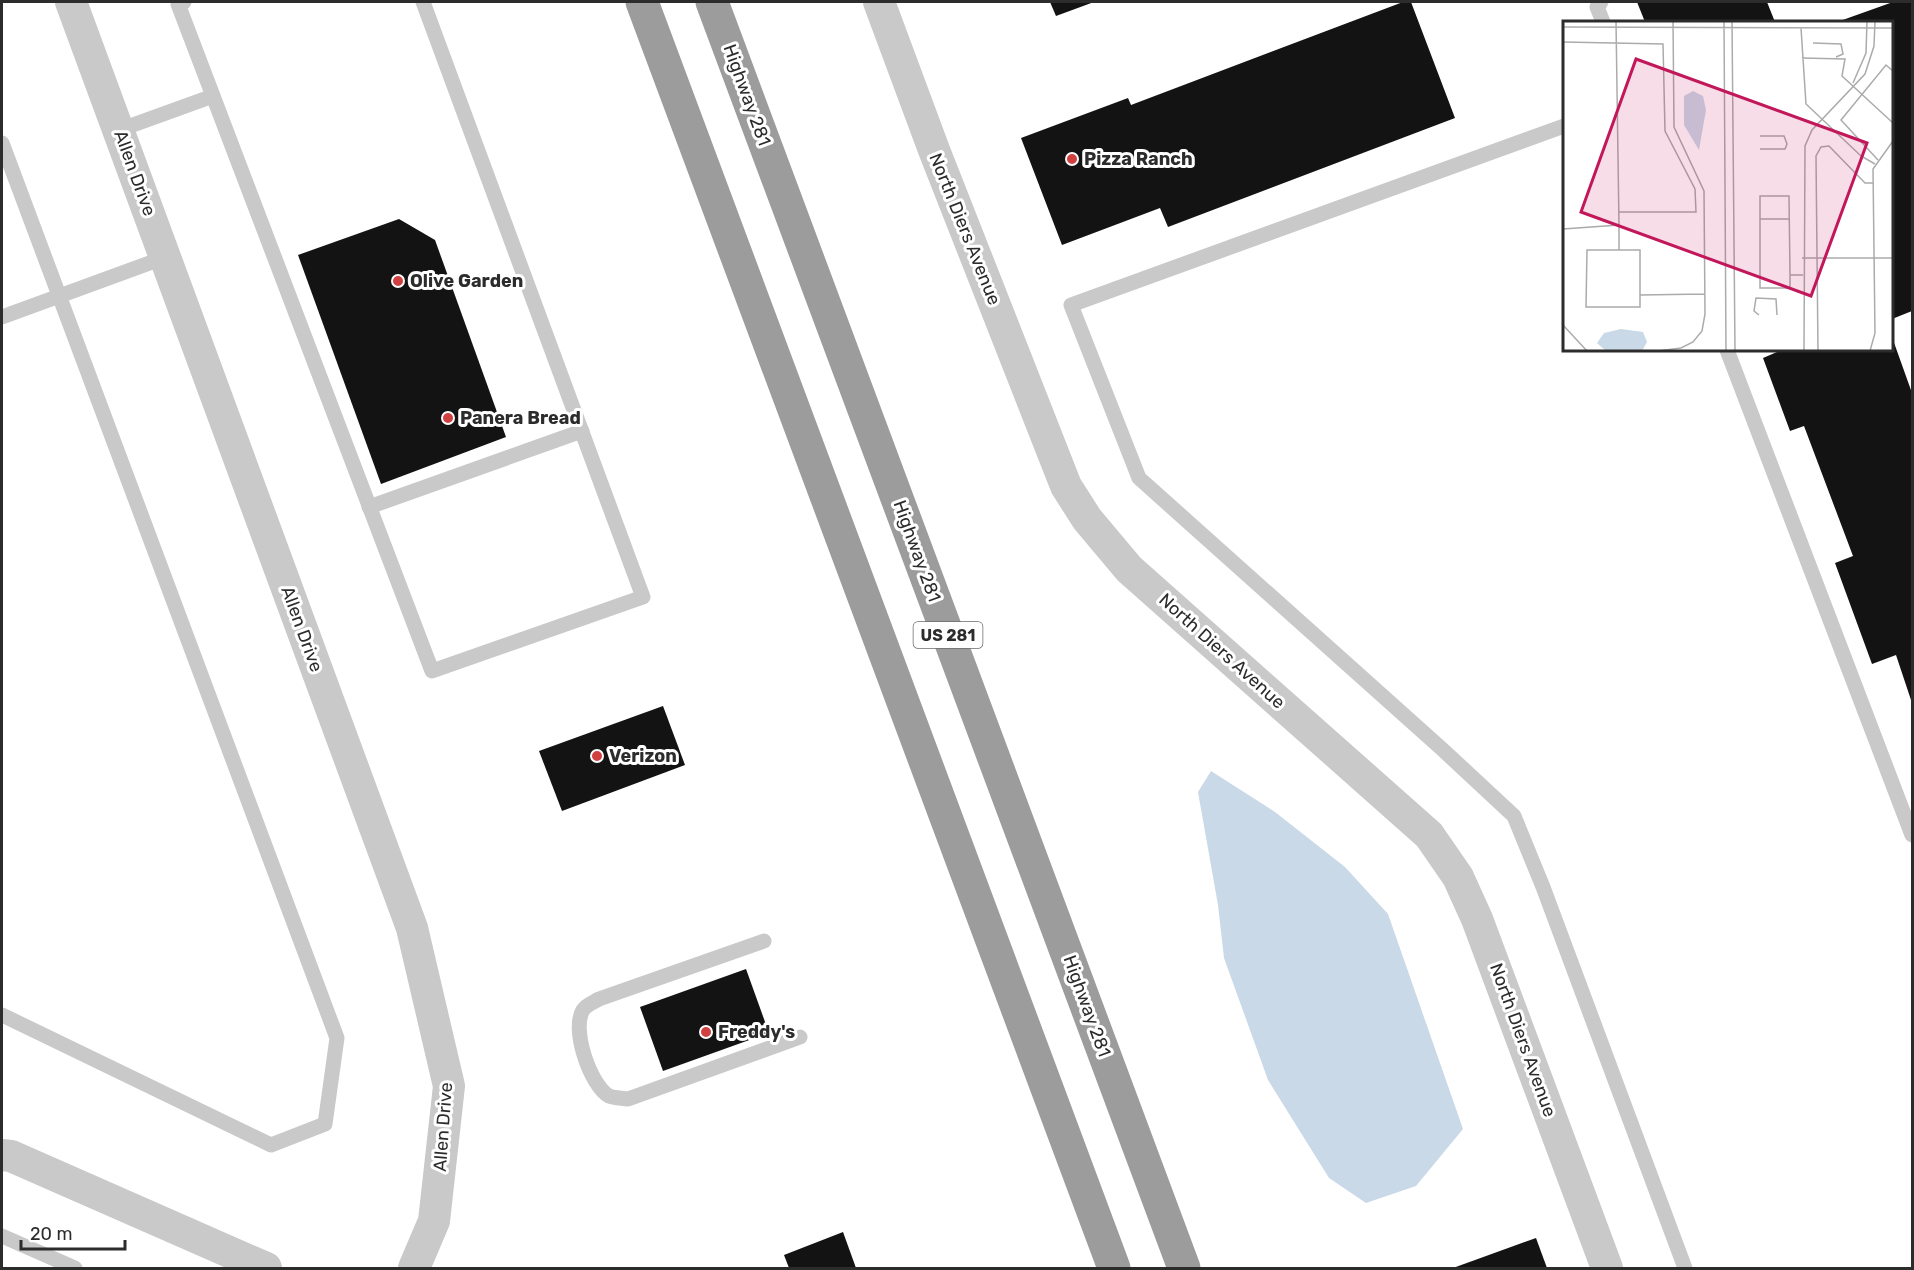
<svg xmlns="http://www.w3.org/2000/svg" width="1914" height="1270" font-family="Rubik,sans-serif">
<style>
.water{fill:#c9d9e7}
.building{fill:#131313}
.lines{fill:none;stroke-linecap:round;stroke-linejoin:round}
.service{stroke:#c9c9c9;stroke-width:15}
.minor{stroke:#c9c9c9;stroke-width:32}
.trunk{stroke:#9c9c9c;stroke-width:33}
.poi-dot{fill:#d14040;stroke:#fff;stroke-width:2}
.labels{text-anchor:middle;stroke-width:6;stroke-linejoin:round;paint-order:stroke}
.shield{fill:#fff;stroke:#6b6b6b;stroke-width:1.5}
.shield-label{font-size:16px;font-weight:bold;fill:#2c2c2c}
.street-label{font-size:18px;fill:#2c2c2c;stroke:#fff}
.poi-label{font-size:18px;font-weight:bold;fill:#2c2c2c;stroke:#fff;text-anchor:start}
.inset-road{fill:none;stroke:#ababab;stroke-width:1.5}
.view{fill:#c2185b;fill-opacity:0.15;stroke:#c2185b;stroke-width:3}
.inset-edge{fill:none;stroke:#2c2c2c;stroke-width:3}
</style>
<rect width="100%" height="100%" fill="#fff"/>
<polygon class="water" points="1211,771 1275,812 1345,867 1388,914 1463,1129 1416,1186 1366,1203 1329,1178 1268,1080 1224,958 1218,905 1198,792"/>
<g class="building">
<polygon points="1050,2 1094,2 1056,16"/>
<polygon points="1403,2 1411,2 1455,118 1168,227 1160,208 1062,245 1021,138 1128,98 1131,105"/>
<polygon points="1637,2 1767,2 1775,22 1645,22"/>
<polygon points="1893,2 1912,2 1912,311 1892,319 1892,22 1837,22"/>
<polygon points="399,219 435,240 506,437 381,484 298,255"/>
<polygon points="1892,337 1912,393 1912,703 1896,655 1872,664 1835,563 1853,556 1804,426 1790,431 1763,358 1777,352 1776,350 1892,350"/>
<polygon points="663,706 685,765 562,811 539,751"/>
<polygon points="746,969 769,1033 663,1071 640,1007"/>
<polygon points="843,1232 856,1268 789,1268 784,1255"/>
<polygon points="1536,1238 1547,1268 1453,1268"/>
</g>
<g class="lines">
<g class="service">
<polyline points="184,2 178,4 432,671 643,597 423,2"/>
<polyline points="1601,2 1597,7 1603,22"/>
<polyline points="1564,126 1071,305 1139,478 1442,749 1514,816 1543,887 1685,1268"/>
<polyline points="119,130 213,96"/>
<polyline points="2,143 337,1038 325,1124 271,1145 2,1015"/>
<polyline points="2,317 166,257"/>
<polyline points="1727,350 1912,835"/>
<polyline points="369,507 582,431"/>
<path d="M 764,941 L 599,999 C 594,1002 586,1005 583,1010 C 571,1029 590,1085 609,1096 C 614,1098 622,1098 628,1099 L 800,1037"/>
<polyline points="2,1236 75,1268"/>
</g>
<g class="minor">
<polyline points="71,2 412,928 449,1086 434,1221 414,1268"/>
<polyline points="879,2 934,150 1066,486 1087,519 1129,569 1429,835 1458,877 1477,919 1607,1268"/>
<polyline points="2,1155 11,1156 266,1268"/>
</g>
<g class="trunk">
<polyline points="642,2 1114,1268"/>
<polyline points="712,2 1184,1268"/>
</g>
</g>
<g class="poi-dot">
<circle cx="1072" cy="159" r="6"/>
<circle cx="398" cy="281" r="6"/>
<circle cx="448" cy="418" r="6"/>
<circle cx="597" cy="756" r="6"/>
<circle cx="706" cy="1032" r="6"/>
</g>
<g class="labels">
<rect class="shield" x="913.5" y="622" width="69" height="26" rx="4.5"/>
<g class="shield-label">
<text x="948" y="641">US 281</text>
</g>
<g class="street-label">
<text transform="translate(747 95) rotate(70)" y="6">Highway 281</text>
<text transform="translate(135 173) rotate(70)" y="6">Allen Drive</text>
<text transform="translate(965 229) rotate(68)" y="6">North Diers Avenue</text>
<text transform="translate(917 551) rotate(70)" y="6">Highway 281</text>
<text transform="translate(302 629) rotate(70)" y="6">Allen Drive</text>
<text transform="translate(1222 651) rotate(42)" y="6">North Diers Avenue</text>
<text transform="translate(1087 1006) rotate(70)" y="6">Highway 281</text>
<text transform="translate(1523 1040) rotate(70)" y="6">North Diers Avenue</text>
<text transform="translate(443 1127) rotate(-86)" y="6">Allen Drive</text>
</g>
<g class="poi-label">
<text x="1084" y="165">Pizza Ranch</text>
<text x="410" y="287">Olive Garden</text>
<text x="460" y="424">Panera Bread</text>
<text x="609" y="762">Verizon</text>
<text x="718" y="1038">Freddy's</text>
</g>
</g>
<g transform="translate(1563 21)">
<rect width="330" height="330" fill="#fff"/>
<path d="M 130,70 L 140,75 L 143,89 L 136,129 L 121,104 L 121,75 ZM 58,308 L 80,311 L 84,321 L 79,330 L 43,330 L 34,322 L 41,312 Z" fill="#c9d9e7"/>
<path class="inset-road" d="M 161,0 L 163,330M 169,0 L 172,330M 0,6 L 330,7M 238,7 L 243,83 L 298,135 L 312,143M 0,21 L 100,23 L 102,110 L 132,168 L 133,191 L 56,191M 250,22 L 278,23 L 280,33 L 273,36M 239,37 L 282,38 L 279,55 L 330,102M 290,62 L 303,32 L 304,0M 197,115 L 221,115 L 224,123 L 222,128 L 197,128M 315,139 L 278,99 L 323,44 L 330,50M 197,198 L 226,198M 0,208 L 56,204 L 53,0M 24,229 L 77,229 L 77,286 L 23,286 ZM 56,229 L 56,204M 239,237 L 330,237M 227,254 L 226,175 L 197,175 L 197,267 L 227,267 L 227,254 L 240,254M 77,274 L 142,273M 196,294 L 191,290 L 193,277 L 213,278 L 214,294M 0,304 L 24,330M 95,330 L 118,327 L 130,321 L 139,310 L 142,293 L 141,170 L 111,106 L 110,0M 241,330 L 242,125 L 249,109 L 302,53 L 311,25 L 312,0M 255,330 L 253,135 L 258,126 L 266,125 L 302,162 L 310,162M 307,330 L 312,312 L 310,148 L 330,120"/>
<path class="view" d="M 73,38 L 304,122 L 248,275 L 18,191 Z"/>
<rect width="330" height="330" class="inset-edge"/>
</g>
<rect width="1914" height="1270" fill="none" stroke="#2c2c2c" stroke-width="6"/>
<path d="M21 1240v9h104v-9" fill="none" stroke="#2c2c2c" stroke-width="3"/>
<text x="30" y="1240" font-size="18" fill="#2c2c2c" stroke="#ffffff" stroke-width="4.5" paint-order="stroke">20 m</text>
</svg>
